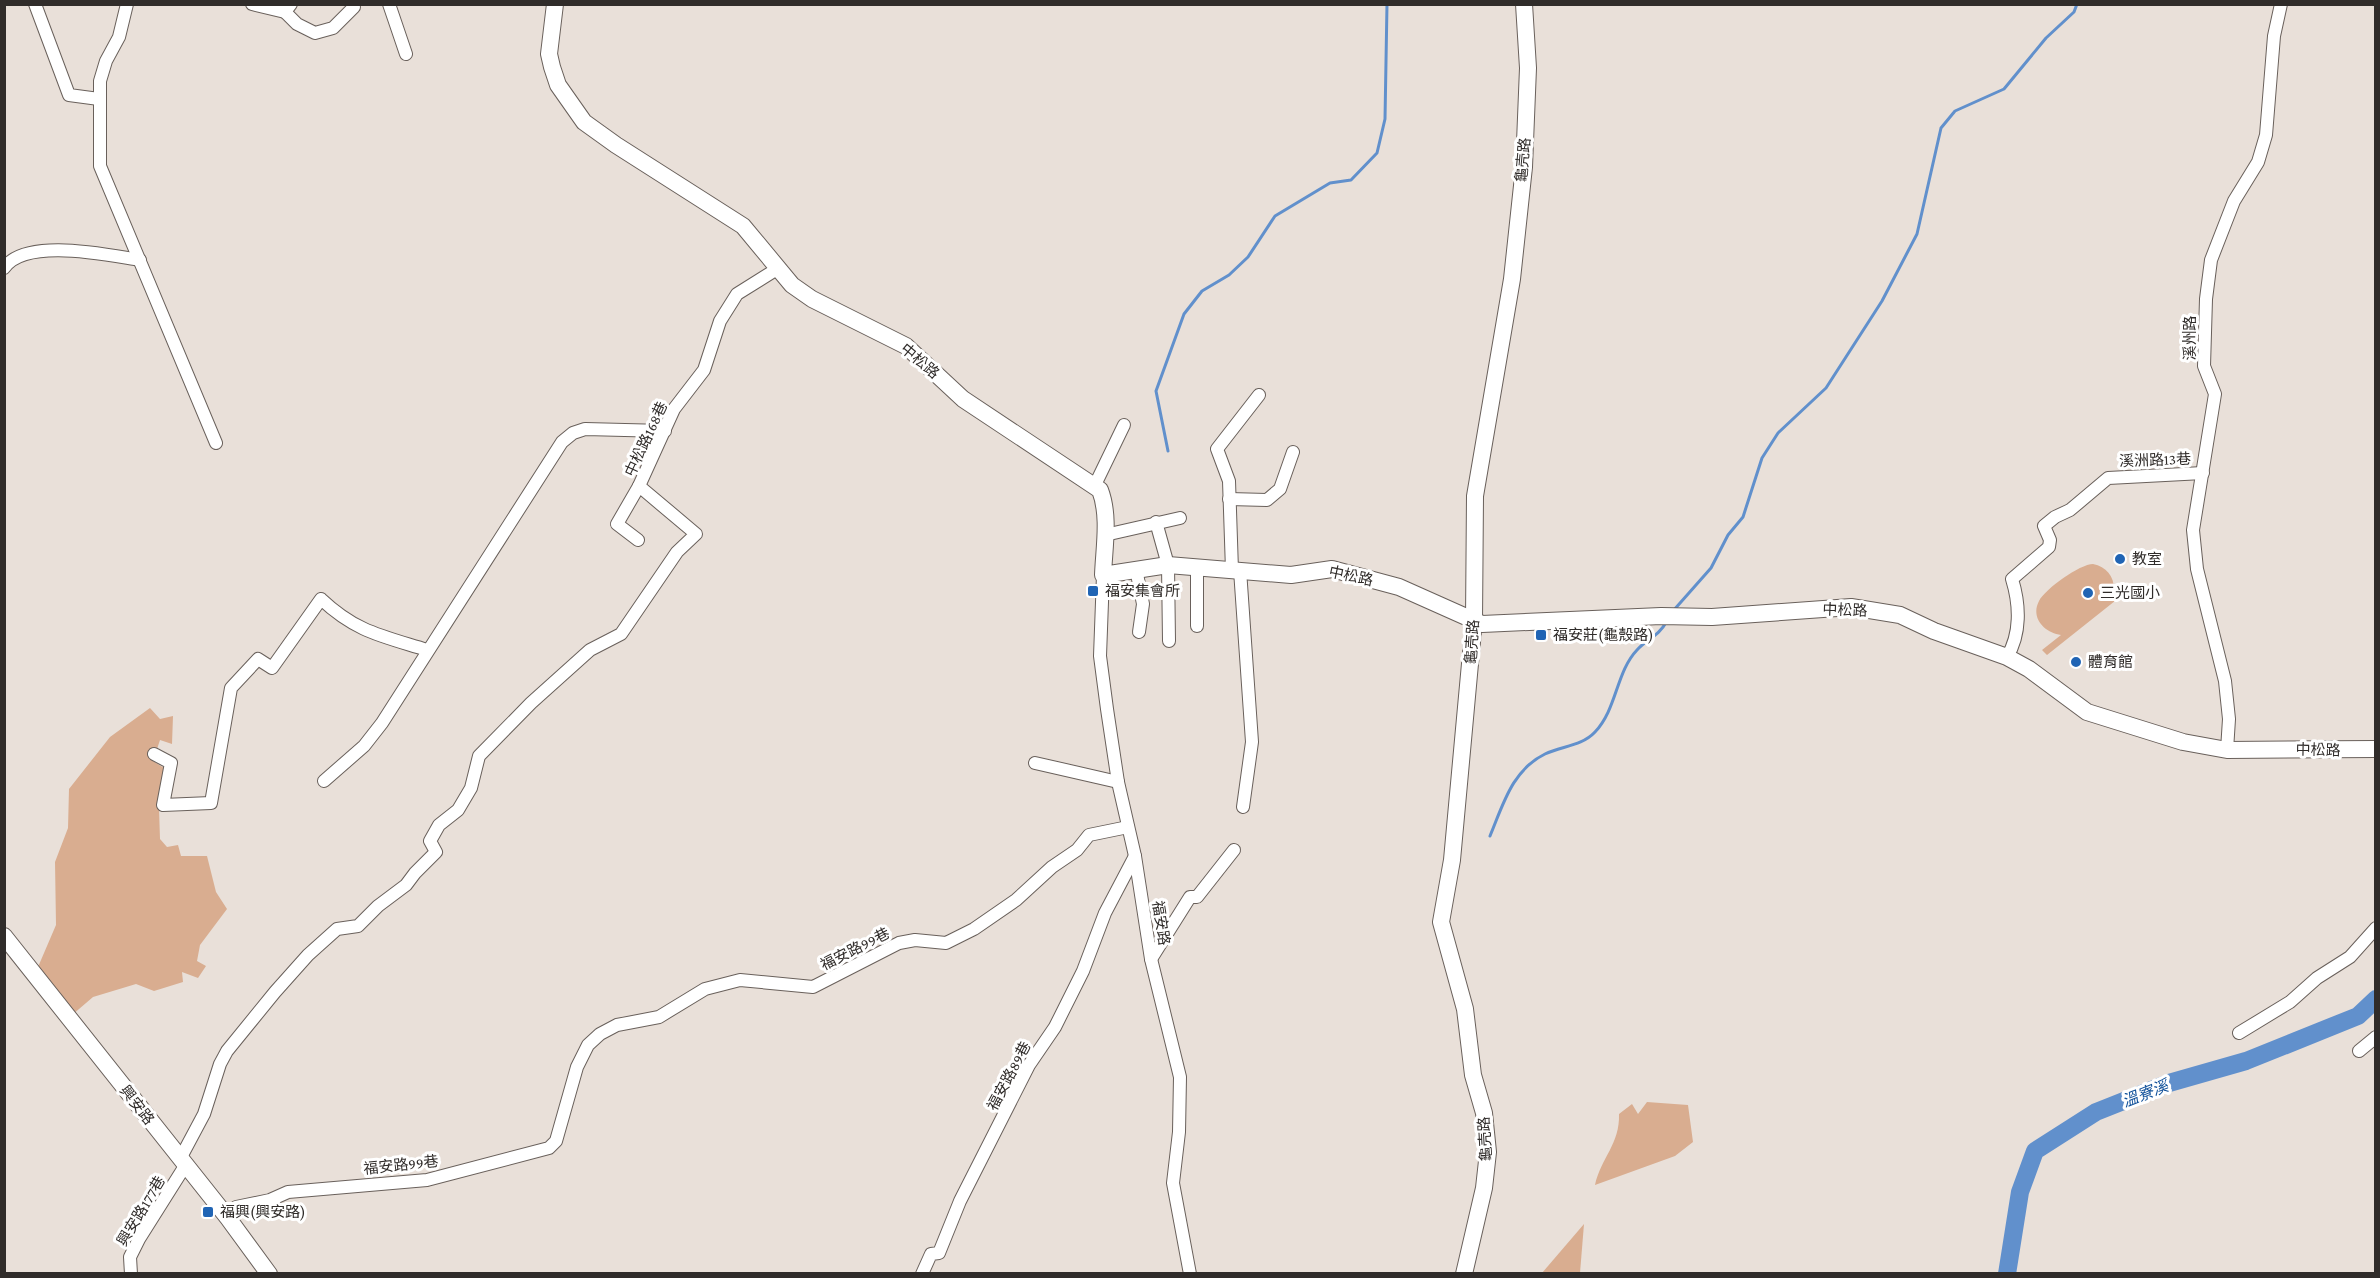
<svg xmlns="http://www.w3.org/2000/svg" width="2380" height="1278" font-family="'Crimson Pro','Noto Sans TC',serif">
<style>
.green{fill:#d9ad90}
.lines{fill:none;stroke-linecap:round;stroke-linejoin:round}
.stream{stroke:#6190cc;stroke-width:3}
.river{stroke:#6190cc;stroke-width:18}
.street-casing{stroke:#69605b;stroke-width:14}
.secondary-casing{stroke:#69605b;stroke-width:18}
.street{stroke:#fff;stroke-width:12}
.secondary{stroke:#fff;stroke-width:16}
.poi-dot{fill:#2064b4;stroke:#fff;stroke-width:2}
.labels{text-anchor:middle;stroke-width:6;stroke-linejoin:round;paint-order:stroke}
.street-label{font-size:15px;fill:#302c2a;stroke:#fff}
.poi-label{font-size:15px;fill:#302c2a;stroke:#fff;text-anchor:start}
.water-label{font-size:16px;font-style:italic;fill:#11519a;stroke:#fff}
</style>
<rect width="100%" height="100%" fill="#e9e0d9"/>
<g class="green">
<path d="M 2093,564 C 2107,567 2115,577 2114,592 L 2120,587 L 2125,593 L 2047,655 L 2042,650 L 2061,635 C 2045,633 2030,618 2039,601 C 2045,589 2080,564 2093,564 Z"/>
<polygon points="150,708 160,719 173,716 172,744 160,740 153,761 164,768 159,808 160,839 167,847 178,845 181,856 207,856 216,892 227,909 200,945 197,961 206,966 198,978 182,972 183,982 154,991 136,984 93,997 72,1015 38,967 56,925 55,862 68,828 69,789 110,737"/>
<path d="M 1647,1102 L 1688,1105 L 1693,1142 L 1675,1156 L 1595,1185 C 1601,1158 1620,1144 1619,1114 L 1632,1104 L 1638,1114 Z"/>
<polygon points="1584,1224 1580,1273 1542,1273"/>
</g>
<g class="lines">
<g class="stream">
<polyline points="1168,451 1156,391 1184,314 1202,291 1229,275 1248,257 1275,216 1330,183 1351,180 1377,153 1385,119 1387,4"/>
<polyline points="1673,611 1711,568 1728,535 1743,517 1762,458 1778,433 1826,388 1882,301 1917,234 1941,128 1955,111 2004,89 2046,38 2074,12 2077,4"/>
<path d="M 1490,836 C 1503,805 1512,770 1545,754 C 1562,746 1582,746 1595,732 C 1617,709 1616,672 1637,650 C 1648,638 1658,637 1667,621"/>
</g>
<polyline class="river" points="2007,1274 2020,1192 2035,1151 2096,1112 2169,1083 2246,1061 2358,1016 2376,999"/>
<g class="street-casing">
<g id="street">
<polyline points="35,4 69,95 99,99"/>
<polyline points="127,4 119,37 106,61 100,81 100,166 216,443"/>
<polyline points="252,4 285,12 291,4"/>
<polyline points="389,4 406,54"/>
<polyline points="285,12 297,24 315,33 333,28 354,7"/>
<path d="M 4,268 C 26,237 107,255 140,260"/>
<polyline points="1094,487 1124,425"/>
<polyline points="1229,499 1267,500 1280,489 1293,452"/>
<polyline points="1156,522 1168,565 1169,641"/>
<polyline points="1105,535 1180,518"/>
<polyline points="638,540 617,524 639,486"/>
<polyline points="1136,569 1143,604 1139,632"/>
<polyline points="1232,570 1229,481 1217,449 1259,395"/>
<polyline points="1240,570 1252,742 1243,807"/>
<polyline points="1103,575 1100,656 1107,709 1118,782 1135,856 1151,959 1180,1077 1179,1132 1173,1183 1190,1274"/>
<polyline points="1197,626 1197,569"/>
<path d="M 2007,657 C 2021,634 2020,605 2012,579 L 2049,547 L 2050,540 L 2044,526 L 2055,517 L 2070,510 L 2108,478 L 2203,473"/>
<polyline points="2227,750 2229,719 2225,681 2197,569 2193,530 2215,394 2204,366 2206,299 2211,260 2234,201 2258,162 2266,135 2274,36 2281,4"/>
<path d="M 154,754 L 171,763 L 163,805 L 211,803 L 231,688 L 258,659 L 272,668 L 321,599 C 356,632 382,636 427,650"/>
<polyline points="1035,763 1118,782"/>
<polyline points="324,781 364,746 382,723 562,442 573,433 585,429 665,431"/>
<polyline points="1151,959 1190,897 1197,897 1234,850"/>
<polyline points="2239,1033 2290,1002 2317,978 2350,957 2376,928"/>
<polyline points="2359,1051 2376,1037"/>
<polyline points="180,1159 204,1114 220,1064 227,1051 275,992 308,955 337,929 358,926 378,906 406,885 415,873 436,852 430,841 439,825 458,810 471,788 479,756 531,703 590,650 621,634 677,552 696,534 639,486 674,409 704,370 720,321 737,294 777,269"/>
<polyline points="228,1218 236,1207 270,1200 288,1192 427,1180 549,1148 556,1141 577,1067 588,1045 600,1034 617,1025 659,1017 705,989 740,980 813,987 899,943 915,940 946,943 974,929 1016,900 1052,867 1077,850 1089,835 1128,827"/>
<polyline points="131,1274 130,1257 139,1239 185,1166"/>
<polyline points="922,1274 931,1254 939,1253 960,1201 1029,1065 1055,1027 1083,971 1105,913 1135,856"/>
</g>
</g>
<g class="secondary-casing">
<g id="secondary">
<path d="M 555,4 L 549,54 L 552,67 L 558,85 L 584,122 L 616,145 L 743,226 L 792,285 L 812,299 L 906,346 L 963,399 L 1100,490 C 1110,516 1104,548 1103,575 L 1168,565 L 1291,575 L 1332,569 L 1399,587 L 1482,624 L 1661,616 L 1712,617 L 1851,607 L 1900,615 L 1934,631 L 2007,657 L 2029,669 L 2087,712 L 2183,742 L 2227,750 L 2376,749"/>
<polyline points="4,936 228,1218 269,1274"/>
<polyline points="1464,1274 1484,1188 1488,1152 1484,1113 1473,1075 1465,1009 1441,922 1452,860 1474,620 1475,496 1512,279 1524,167 1528,68 1524,4"/>
</g>
</g>
<use href="#street" class="street"/>
<use href="#secondary" class="secondary"/>
</g>
<g class="poi-dot">
<circle cx="2120" cy="559" r="6"/>
<rect x="1087" y="585" width="12" height="12" rx="3"/>
<circle cx="2088" cy="593" r="6"/>
<rect x="1535" y="629" width="12" height="12" rx="3"/>
<circle cx="2076" cy="662" r="6"/>
<rect x="202" y="1206" width="12" height="12" rx="3"/>
</g>
<g class="labels">
<g class="street-label">
<text transform="translate(1523 160) rotate(-85)" y="5">龜壳路</text>
<text transform="translate(2190 338) rotate(-90)" y="5">溪州路</text>
<text transform="translate(920 361) rotate(40)" y="5">中松路</text>
<text transform="translate(646 439) rotate(-65)" y="5">中松路168巷</text>
<text transform="translate(2155 460) rotate(-2)" y="5">溪洲路13巷</text>
<text transform="translate(1351 576) rotate(12)" y="5">中松路</text>
<text transform="translate(1845 610) rotate(2)" y="5">中松路</text>
<text transform="translate(1472 642) rotate(-86)" y="5">龜壳路</text>
<text transform="translate(2318 750) rotate(1)" y="5">中松路</text>
<text transform="translate(1161 923) rotate(81)" y="5">福安路</text>
<text transform="translate(855 949) rotate(-27)" y="5">福安路99巷</text>
<text transform="translate(1009 1076) rotate(-62)" y="5">福安路89巷</text>
<text transform="translate(137 1105) rotate(52)" y="5">興安路</text>
<text transform="translate(1485 1139) rotate(-93)" y="5">龜壳路</text>
<text transform="translate(401 1165) rotate(-6)" y="5">福安路99巷</text>
<text transform="translate(141 1211) rotate(-59)" y="5">興安路177巷</text>
</g>
<g class="poi-label">
<text x="2132" y="564">教室</text>
<text x="1105" y="596">福安集會所</text>
<text x="2100" y="598">三光國小</text>
<text x="1553" y="640">福安莊(龜殼路)</text>
<text x="2088" y="667">體育館</text>
<text x="220" y="1217">福興(興安路)</text>
</g>
<g class="water-label">
<text transform="translate(2145 1093) rotate(-21)" y="6">溫寮溪</text>
</g>
</g>
<rect width="2380" height="1278" fill="none" stroke="#302c2a" stroke-width="12"/>
</svg>
